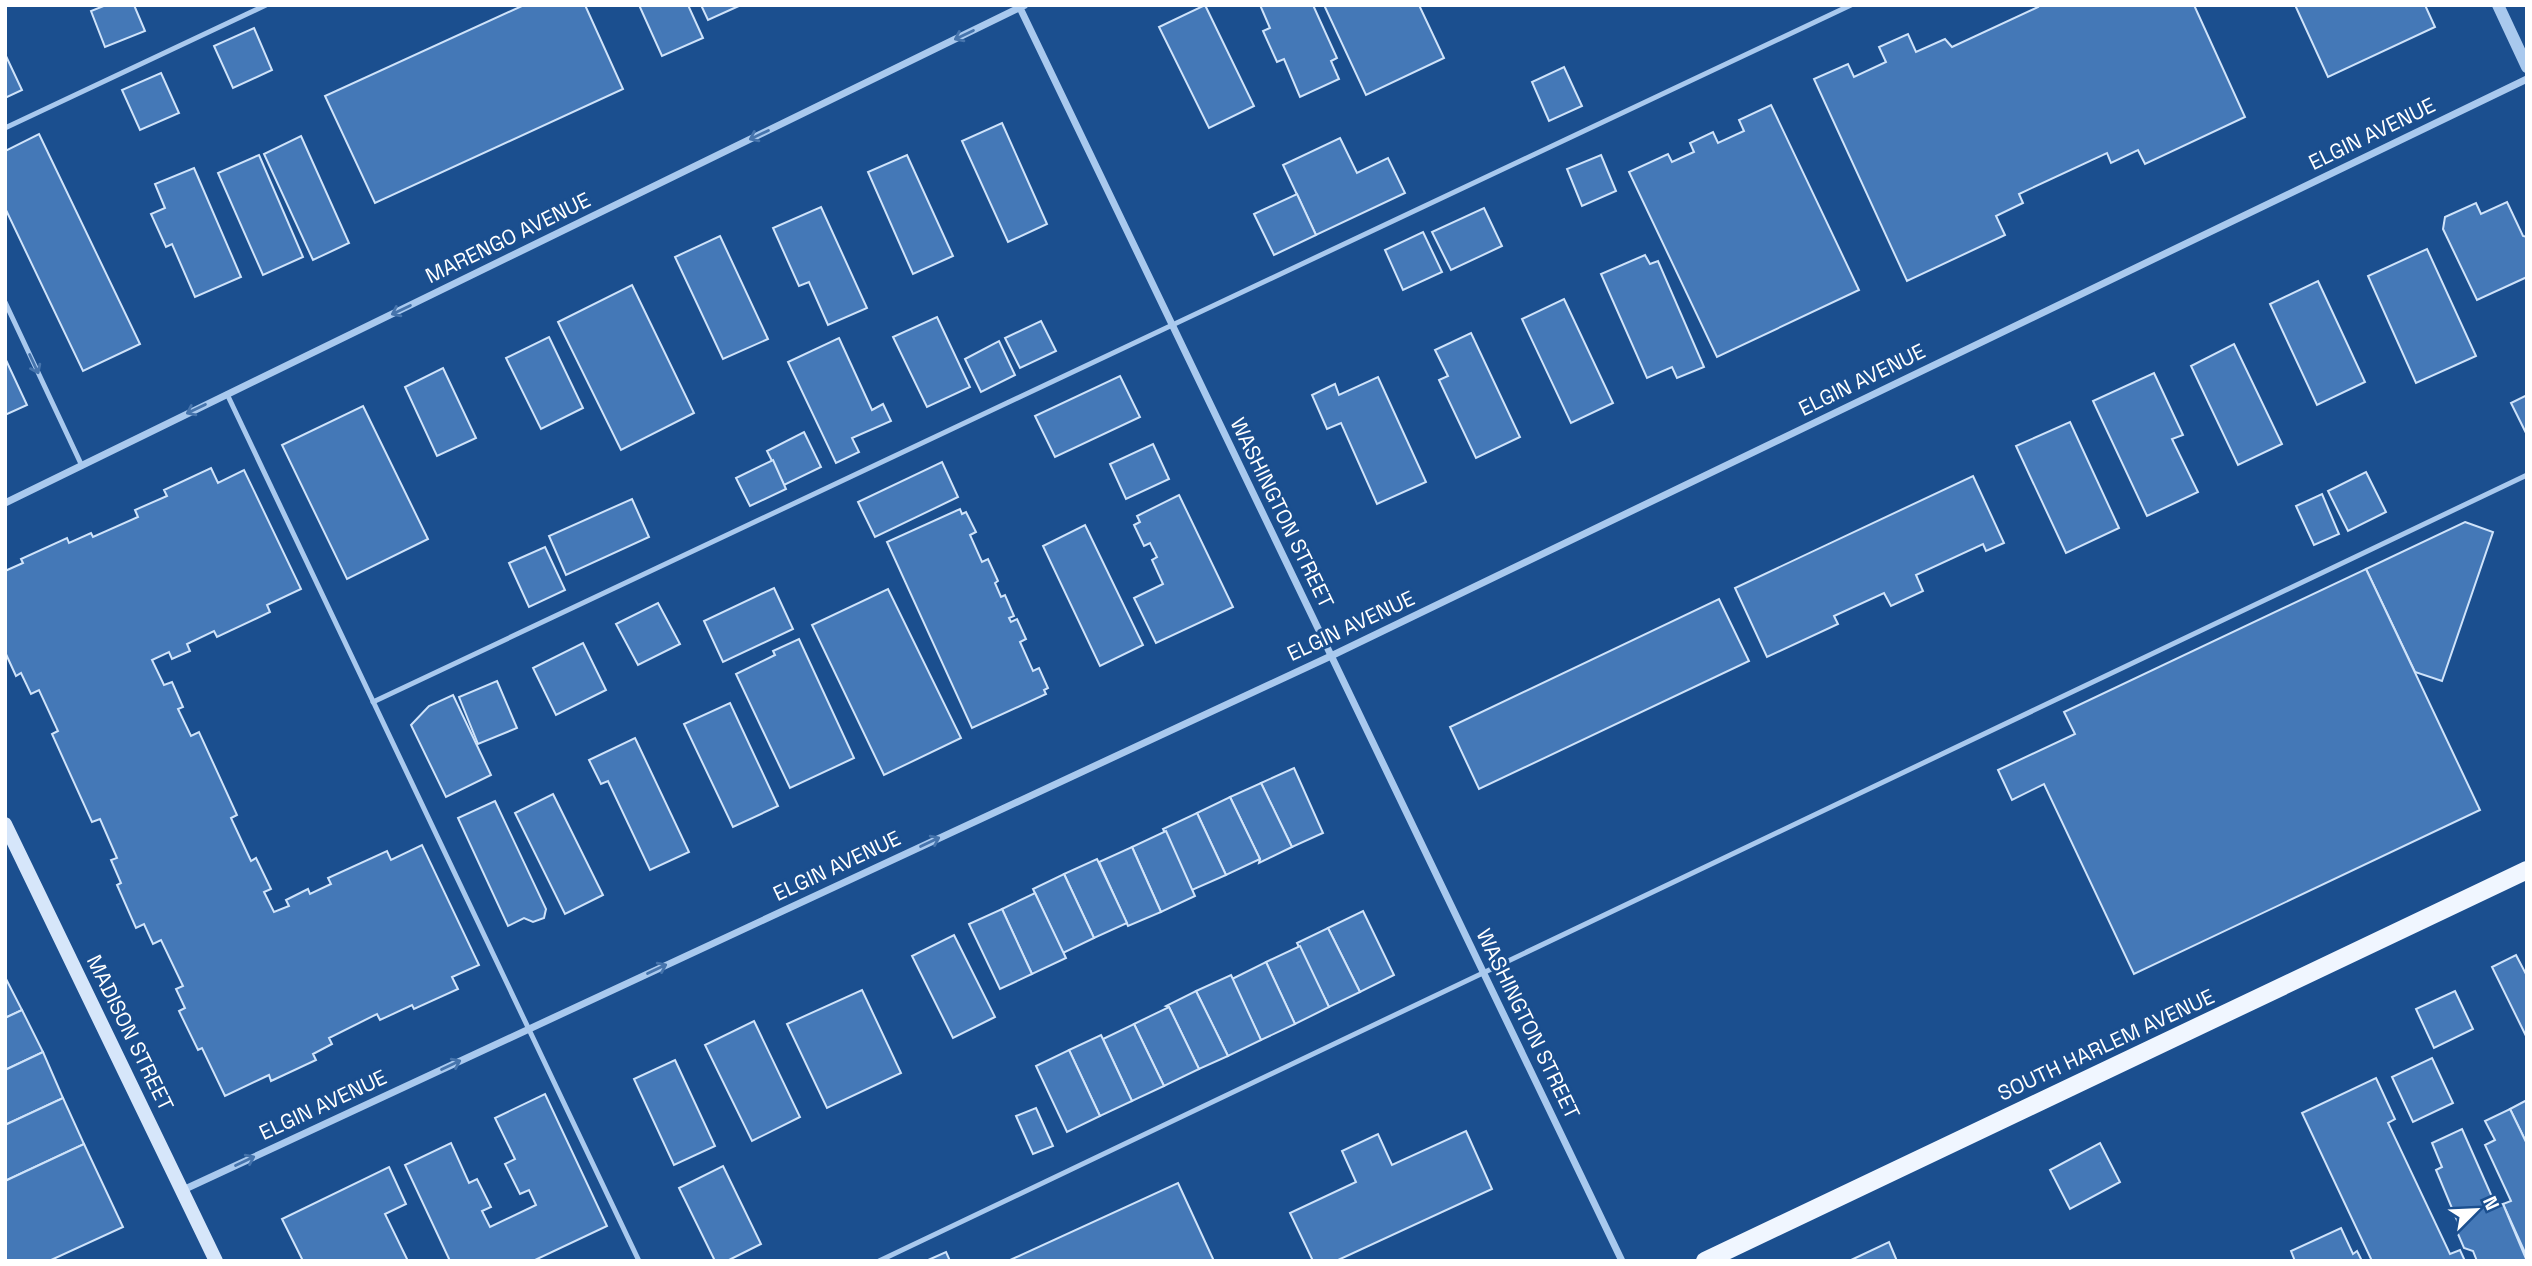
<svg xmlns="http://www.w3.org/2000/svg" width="2532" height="1266" font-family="'Space Grotesk',sans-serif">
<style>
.building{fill:#4478b7;stroke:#cfe3fa;stroke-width:2}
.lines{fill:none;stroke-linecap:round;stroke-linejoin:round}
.service{stroke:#a9c9ee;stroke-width:5}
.minor{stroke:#a9c9ee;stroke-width:7}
.tertiary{stroke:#a9c9ee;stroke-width:12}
.secondary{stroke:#d6e6fa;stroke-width:14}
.primary{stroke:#f0f6ff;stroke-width:18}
.oneway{stroke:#4674ac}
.labels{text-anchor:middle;stroke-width:6;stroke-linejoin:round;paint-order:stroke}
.street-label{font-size:21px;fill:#fff;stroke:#1b4f8f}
</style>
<rect width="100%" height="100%" fill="#1b4f8f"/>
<g class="building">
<polygon points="106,5 134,5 145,31 105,47 91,11"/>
<polygon points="524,5 585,5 623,89 375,203 325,96"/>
<polygon points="639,5 688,5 703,38 662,56"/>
<polygon points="701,5 741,5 708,20"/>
<polygon points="1205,5 1254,106 1209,128 1159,27"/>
<polygon points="1260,5 1313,5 1337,58 1331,61 1339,79 1300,97 1284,59 1277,62 1263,31 1270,28"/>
<polygon points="1324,5 1419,5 1444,58 1366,95"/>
<polygon points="2037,5 2194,5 2245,117 2145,164 2138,150 2111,163 2107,153 2019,194 2023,203 1996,216 2005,235 1907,281 1814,79 1848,64 1854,77 1886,62 1879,47 1908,34 1916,52 1945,39 1952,47 2038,7"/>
<polygon points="2295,5 2425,5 2435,27 2328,77"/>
<polygon points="254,28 272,70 233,88 214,46"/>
<polygon points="5,54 22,90 5,98"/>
<polygon points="1564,67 1582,106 1549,121 1532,82"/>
<polygon points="161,73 179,113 140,130 122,90"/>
<polygon points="1771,105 1859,290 1717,357 1629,172 1668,154 1672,162 1694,152 1690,143 1713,132 1718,143 1744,131 1739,120"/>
<polygon points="1002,123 1047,224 1008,242 962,141"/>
<polygon points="39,134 140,344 83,371 5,208 5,151"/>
<polygon points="301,136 349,243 313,260 264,154"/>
<polygon points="1340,138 1357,173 1388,158 1405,193 1316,235 1283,165"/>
<polygon points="259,155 303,257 263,275 218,173"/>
<polygon points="907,155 953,256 913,274 868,172"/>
<polygon points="1601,155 1616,191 1582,206 1567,169"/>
<polygon points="194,168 241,277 195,297 172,244 166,247 151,214 165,208 155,184"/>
<polygon points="1297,194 1316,235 1274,255 1254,214"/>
<polygon points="2507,202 2523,236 2527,237 2527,277 2477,300 2443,229 2445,217 2476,203 2481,214"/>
<polygon points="821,207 867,308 828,325 809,282 799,286 773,228"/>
<polygon points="1484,208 1502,246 1451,270 1432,232"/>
<polygon points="1423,232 1442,272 1403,290 1385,250"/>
<polygon points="720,236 768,339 723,359 675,257"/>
<polygon points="2427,249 2476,356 2416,383 2368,276"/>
<polygon points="1645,255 1650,264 1658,261 1704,367 1677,378 1672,367 1647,378 1601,274"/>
<polygon points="2318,281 2365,382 2317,405 2270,304"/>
<polygon points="632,285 694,413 621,450 558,322"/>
<polygon points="1564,299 1613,403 1571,423 1522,319"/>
<polygon points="937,317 970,387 927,407 893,337"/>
<polygon points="1041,321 1056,351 1020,368 1005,338"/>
<polygon points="1471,333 1520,437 1476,458 1439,380 1448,376 1435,350"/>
<polygon points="549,337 583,408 541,429 506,358"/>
<polygon points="839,338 872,410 883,404 891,421 852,438 859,452 836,463 788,362"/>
<polygon points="999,341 1015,375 981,392 965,359"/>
<polygon points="2234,344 2282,444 2238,465 2191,366"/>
<polygon points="5,358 27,405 5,415"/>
<polygon points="443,368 476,438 437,456 405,387"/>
<polygon points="2154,373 2183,435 2172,439 2198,492 2147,516 2093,401"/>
<polygon points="1120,376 1140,417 1055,457 1035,416"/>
<polygon points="1378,377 1426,482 1377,504 1341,423 1327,429 1312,395 1335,384 1339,395"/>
<polygon points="2527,395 2527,435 2511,403"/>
<polygon points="363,406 428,539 347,579 282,445"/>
<polygon points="2070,422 2119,528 2066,553 2016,446"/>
<polygon points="804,432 821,467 784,485 767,451"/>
<polygon points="1153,444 1169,479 1126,499 1110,464"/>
<polygon points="773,460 786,489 750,506 736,478"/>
<polygon points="942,462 958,497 875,537 858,502"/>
<polygon points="211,468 218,483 244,470 301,589 267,605 270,612 217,637 214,631 187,644 190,651 172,659 169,652 152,660 164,685 172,682 183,707 178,709 191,736 199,732 237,815 231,818 251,861 256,858 271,889 264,892 274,912 289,906 286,900 308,889 310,894 331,884 328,878 387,851 391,860 422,845 479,965 452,977 458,989 414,1009 412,1005 380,1020 377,1014 329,1038 332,1044 313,1054 316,1060 271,1081 269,1075 225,1096 202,1048 198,1050 179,1011 185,1008 176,989 183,986 161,940 153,944 144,924 136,928 117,885 121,883 111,860 117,858 100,819 92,822 52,734 58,731 39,690 31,694 21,673 16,676 5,652 5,571 23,563 21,559 67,538 69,543 91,533 93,537 138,517 135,510 167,496 164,490"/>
<polygon points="2366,472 2386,512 2348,531 2328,491"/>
<polygon points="1973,476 2004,543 1986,551 1983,544 1916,575 1923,591 1891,606 1884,593 1834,616 1838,624 1767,657 1735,588"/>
<polygon points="2322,494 2339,534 2314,545 2296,506"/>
<polygon points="1179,495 1233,607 1156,643 1134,598 1163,584 1152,560 1157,557 1150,543 1144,546 1134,525 1140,522 1137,516"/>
<polygon points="632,499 649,537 566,575 549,536"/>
<polygon points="960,509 962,514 966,512 976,532 970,535 982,562 988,559 998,581 995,583 1001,597 1005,595 1014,616 1009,618 1011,622 1017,619 1026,639 1020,642 1033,671 1039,668 1048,688 1044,690 1046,694 972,728 887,542"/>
<polygon points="2465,522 2493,532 2442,681 2415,672 2366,569"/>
<polygon points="1085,525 1143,645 1100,666 1043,546"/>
<polygon points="545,547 565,590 529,607 509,563"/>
<polygon points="2366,569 2480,810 2134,974 2044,784 2012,800 1998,770 2075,734 2064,712"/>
<polygon points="774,588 793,629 723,662 704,621"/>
<polygon points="888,589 961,738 884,775 812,625"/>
<polygon points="1719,599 1749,661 1479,789 1450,727"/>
<polygon points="658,603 680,644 638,665 616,624"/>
<polygon points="799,639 854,758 790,788 736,674 775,655 773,651"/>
<polygon points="583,643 606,690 556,715 533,668"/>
<polygon points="497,681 517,728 478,744 459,697"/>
<polygon points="453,695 491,775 446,797 411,725 429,706"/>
<polygon points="730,703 778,806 733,827 684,724"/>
<polygon points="635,738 689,852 650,870 608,781 601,784 589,760"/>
<polygon points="1294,768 1323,833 1292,847 1261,783"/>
<polygon points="1261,783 1292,847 1259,863 1260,859 1230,797"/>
<polygon points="553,794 603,895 565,914 515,813"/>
<polygon points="1230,797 1260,859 1226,875 1197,813"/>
<polygon points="495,801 546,909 544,918 533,922 524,918 508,926 458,818"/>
<polygon points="1197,813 1226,875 1192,890 1163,829"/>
<polygon points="1166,831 1195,896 1161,912 1132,847"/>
<polygon points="1132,847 1161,912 1128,926 1099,862"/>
<polygon points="1097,859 1127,923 1094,938 1064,874"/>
<polygon points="1064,874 1094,938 1063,953 1033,889"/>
<polygon points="1035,893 1066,958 1032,974 1002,909"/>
<polygon points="1002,909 1032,974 1000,989 969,924"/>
<polygon points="1363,911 1394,975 1360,992 1328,928"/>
<polygon points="1328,928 1360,992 1329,1007 1297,943"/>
<polygon points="954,935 995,1017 953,1038 912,956"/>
<polygon points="1300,946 1329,1007 1295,1024 1266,962"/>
<polygon points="2516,955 2527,976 2527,1038 2492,967"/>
<polygon points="1266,962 1295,1024 1261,1040 1232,979"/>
<polygon points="1231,975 1261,1040 1228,1056 1196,991"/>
<polygon points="5,977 22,1010 5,1018"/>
<polygon points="862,990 901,1073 827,1108 787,1024"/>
<polygon points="1196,991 1228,1056 1199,1069 1169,1007 1166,1006"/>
<polygon points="2455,991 2473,1029 2434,1048 2416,1009"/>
<polygon points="1169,1007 1199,1069 1164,1086 1134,1024"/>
<polygon points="22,1010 43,1052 5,1070 5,1018"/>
<polygon points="754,1021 800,1117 752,1141 705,1045"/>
<polygon points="1134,1024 1164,1086 1132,1101 1103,1039"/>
<polygon points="1101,1035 1132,1101 1100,1116 1069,1050"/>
<polygon points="1069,1050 1100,1116 1067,1132 1036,1066"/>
<polygon points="43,1052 63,1098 5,1125 5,1070"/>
<polygon points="2432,1058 2453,1103 2413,1122 2392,1077"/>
<polygon points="675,1060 715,1146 674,1165 634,1079"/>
<polygon points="2376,1078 2395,1119 2388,1123 2450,1254 2460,1250 2465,1261 2372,1261 2302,1113"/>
<polygon points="545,1094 607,1226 533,1261 450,1261 405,1165 451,1143 469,1183 477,1179 491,1207 482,1211 490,1227 536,1205 529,1190 520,1194 505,1164 515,1159 495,1118"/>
<polygon points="63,1098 84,1144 5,1181 5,1125"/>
<polygon points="2527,1100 2527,1144 2510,1109"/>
<polygon points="1036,1108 1053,1146 1033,1154 1016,1116"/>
<polygon points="2510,1109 2527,1144 2527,1257 2503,1204 2511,1201 2485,1145 2495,1140 2485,1121"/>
<polygon points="2462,1129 2496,1206 2503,1204 2527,1261 2477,1261 2473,1251 2464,1248 2458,1234 2459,1225 2436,1170 2442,1167 2432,1143"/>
<polygon points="1466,1131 1492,1189 1336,1261 1313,1261 1290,1213 1356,1182 1342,1151 1378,1134 1392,1165"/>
<polygon points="2100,1143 2120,1182 2070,1209 2050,1170"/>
<polygon points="84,1144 123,1227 49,1261 5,1261 5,1181"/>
<polygon points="723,1166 761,1244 727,1261 715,1261 679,1188"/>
<polygon points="389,1167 406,1204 385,1214 408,1261 303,1261 282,1219"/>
<polygon points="1178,1183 1214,1261 1008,1261"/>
<polygon points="2341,1228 2353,1254 2357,1251 2362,1261 2295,1261 2291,1251"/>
<polygon points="1889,1242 1897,1261 1849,1261"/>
<polygon points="946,1252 950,1261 926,1261"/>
</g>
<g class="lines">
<g class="service">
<polyline points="5,128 266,5"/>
<polyline points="5,302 82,466"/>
<polyline points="227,394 639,1261"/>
<polyline points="373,702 1851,5"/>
<polyline points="879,1261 2527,475"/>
</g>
<g class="minor">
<polyline points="1020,8 1622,1261"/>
<polyline points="5,503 1025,5"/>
<polyline points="183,1190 1331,656 2527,79"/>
</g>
<polyline class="tertiary" points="2498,5 2527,67"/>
<polyline class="secondary" points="5,824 216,1261"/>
<polyline class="primary" points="1705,1261 2527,870"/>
</g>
<defs><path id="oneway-shaft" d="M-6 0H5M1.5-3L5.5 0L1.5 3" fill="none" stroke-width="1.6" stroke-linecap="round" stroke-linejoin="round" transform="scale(1.75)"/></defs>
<g class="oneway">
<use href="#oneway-shaft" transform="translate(964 35) rotate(154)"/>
<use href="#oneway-shaft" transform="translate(759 135) rotate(154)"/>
<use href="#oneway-shaft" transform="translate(401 310) rotate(154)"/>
<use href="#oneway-shaft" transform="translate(34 364) rotate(65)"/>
<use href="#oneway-shaft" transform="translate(196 409) rotate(154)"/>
<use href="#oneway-shaft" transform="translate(930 842) rotate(-25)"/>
<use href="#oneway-shaft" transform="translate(657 969) rotate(-25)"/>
<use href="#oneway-shaft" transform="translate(451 1065) rotate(-25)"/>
<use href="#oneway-shaft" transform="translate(245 1161) rotate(-25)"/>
</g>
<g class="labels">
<g class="street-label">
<text transform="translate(2372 134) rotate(-26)" y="7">ELGIN AVENUE</text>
<text transform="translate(508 238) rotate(-26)" y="7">MARENGO AVENUE</text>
<text transform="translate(1862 380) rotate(-26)" y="7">ELGIN AVENUE</text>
<text transform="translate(1282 513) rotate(64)" y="7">WASHINGTON STREET</text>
<text transform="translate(1351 626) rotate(-25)" y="7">ELGIN AVENUE</text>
<text transform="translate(837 866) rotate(-25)" y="7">ELGIN AVENUE</text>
<text transform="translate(1528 1024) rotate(64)" y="7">WASHINGTON STREET</text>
<text transform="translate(130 1033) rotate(64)" y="7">MADISON STREET</text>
<text transform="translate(2106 1045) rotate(-25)" y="7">SOUTH HARLEM AVENUE</text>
<text transform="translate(323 1105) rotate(-25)" y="7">ELGIN AVENUE</text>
</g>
</g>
<rect width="2532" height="1266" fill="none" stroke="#ffffff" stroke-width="14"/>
<g transform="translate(2476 1210) rotate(66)" stroke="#1b4f8f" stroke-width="5" paint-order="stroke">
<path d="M0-5L12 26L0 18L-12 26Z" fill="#ffffff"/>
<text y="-10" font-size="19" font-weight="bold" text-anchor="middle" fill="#ffffff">N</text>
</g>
</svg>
